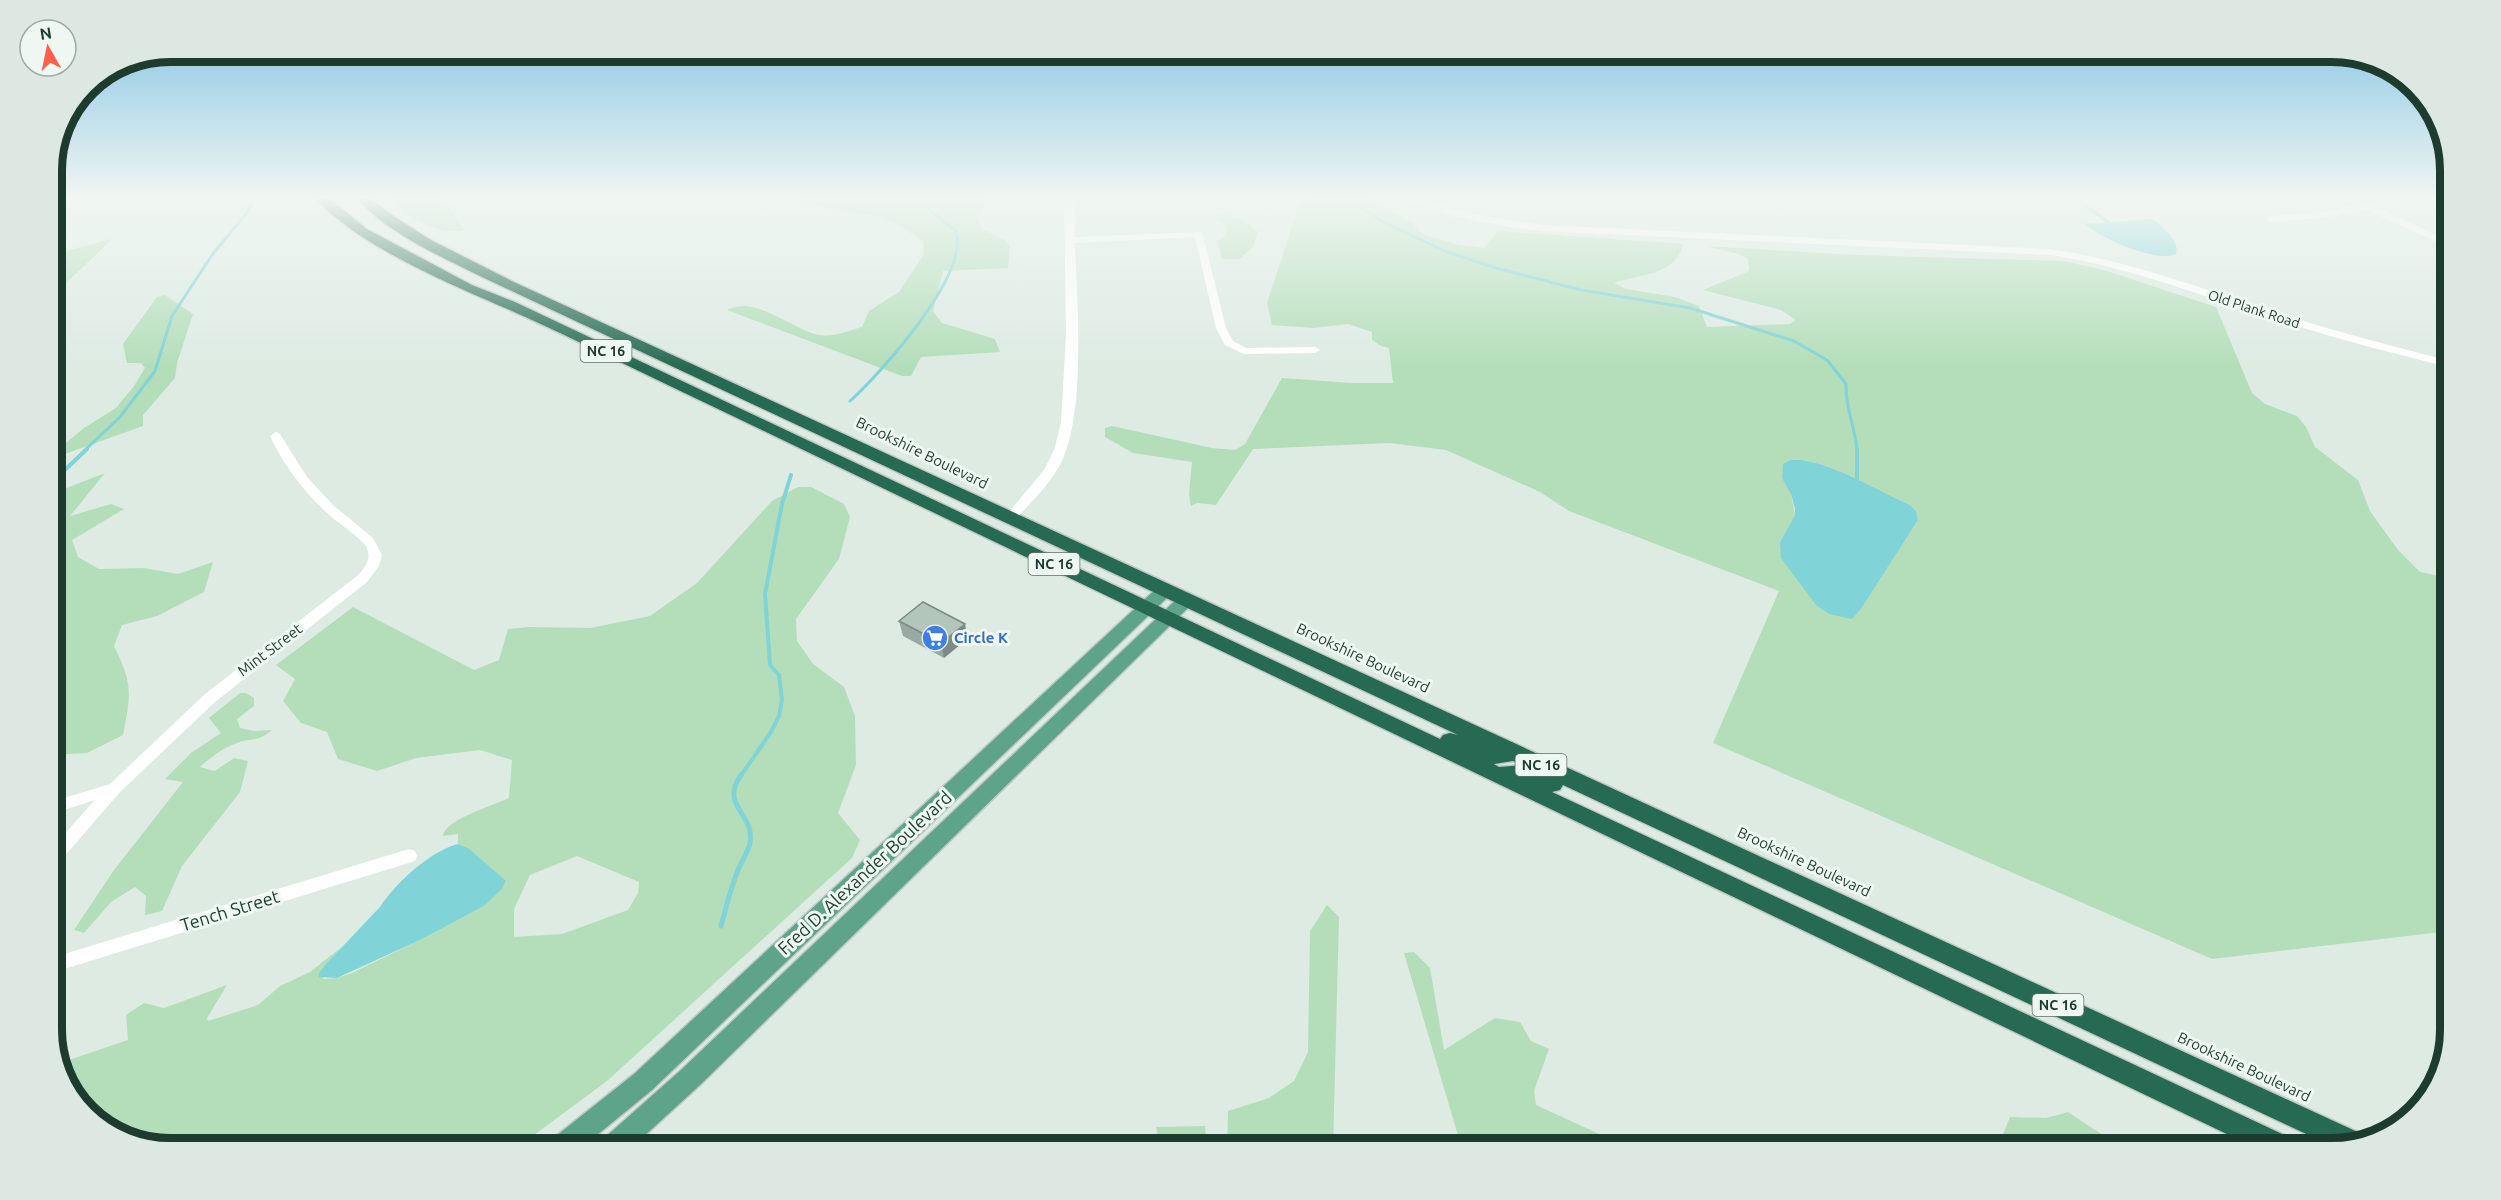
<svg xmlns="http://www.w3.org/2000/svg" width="2501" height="1200" font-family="Ubuntu,sans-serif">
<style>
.green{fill:#b4deba;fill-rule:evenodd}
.water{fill:#80d3d6}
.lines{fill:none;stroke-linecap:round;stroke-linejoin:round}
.stream-far2{stroke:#80d3d6;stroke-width:3}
.stream-far1{stroke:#80d3d6;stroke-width:4}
.stream{stroke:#80d3d6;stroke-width:5}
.major-casing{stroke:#c0c8c5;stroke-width:3}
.highway-casing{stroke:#c0c8c5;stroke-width:3}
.minor{fill:#fff;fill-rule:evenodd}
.major{fill:#5ea48a;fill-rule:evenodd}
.highway{fill:#276a54;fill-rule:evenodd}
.wall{fill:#9aaaa2}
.shaded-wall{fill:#7d8b84}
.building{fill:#b3c6bc;stroke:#7d8b84;stroke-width:1.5}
.labels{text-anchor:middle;stroke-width:6;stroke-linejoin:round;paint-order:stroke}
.far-street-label{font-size:14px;fill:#1e3b30;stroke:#eef7f1}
.shield{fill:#eef7f1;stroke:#5c736a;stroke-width:1.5}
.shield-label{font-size:14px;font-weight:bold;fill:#1e3b30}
.street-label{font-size:15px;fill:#1e3b30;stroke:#eef7f1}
.shop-label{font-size:15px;font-weight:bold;fill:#366cbe;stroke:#eef7f1;text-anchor:start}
.near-street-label{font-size:18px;fill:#1e3b30;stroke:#eef7f1}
.rim{fill:none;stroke:#1e3b30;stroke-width:8}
</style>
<rect width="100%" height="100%" fill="#ddebe3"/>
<g class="green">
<path d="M 386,198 L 442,198 L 465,230 C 437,237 407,214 386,198 Z"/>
<path d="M 744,198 L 993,198 L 986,201 L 976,214 L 982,229 L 1004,239 L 1010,246 L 1008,268 L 943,271 L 933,311 L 942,323 L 995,339 L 1000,352 L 921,357 L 911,376 L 902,376 L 727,310 C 755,294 796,332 820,335 C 834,337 848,331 862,327 L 869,311 L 899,292 L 924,254 L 923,241 L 902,227 L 877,216 L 839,211 L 788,198 Z"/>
<path d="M 1310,198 L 1366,198 L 1411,222 L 1423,234 L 1458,245 L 1484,248 L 1498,231 L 1683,244 C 1676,276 1639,274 1614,283 L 1626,289 L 1675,297 L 1699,306 L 1707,327 L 1790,324 L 1796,320 L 1781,310 L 1703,290 L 1749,271 L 1748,259 L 1739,254 L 1705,246 L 1856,255 L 2063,261 L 2104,270 L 2216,307 L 2252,393 L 2265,404 L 2297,416 L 2306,427 L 2315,447 L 2358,480 L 2370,511 L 2398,550 L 2420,572 L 2450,578 L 2450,931 L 2212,959 L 1713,743 L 1779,591 L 1569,511 L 1540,492 L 1446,450 L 1389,443 L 1253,449 L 1216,505 L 1197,503 L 1191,506 L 1189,494 L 1192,462 L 1133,453 L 1105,437 L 1105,428 L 1112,426 L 1212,448 L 1235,450 L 1245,444 L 1282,378 L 1351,383 L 1393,383 L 1389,348 L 1381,346 L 1372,340 L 1372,332 L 1348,324 L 1314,328 L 1272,325 L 1267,303 L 1299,205 ZM 1791,460 C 1823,457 1880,492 1910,505 L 1916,511 L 1918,520 L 1863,606 L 1780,542 L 1795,515 L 1791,494 Z"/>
<polygon points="1221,214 1243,220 1258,232 1253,247 1239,259 1222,259 1218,241 1225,236 1227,230 1223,223 1215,220 1216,216"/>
<polygon points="112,239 56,293 51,300 51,255"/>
<polygon points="165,295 193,314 177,363 175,378 143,415 143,426 51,459 51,455 84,428 116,408 134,386 145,368 141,363 127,363 123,344 157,297"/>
<path d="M 105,473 L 70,516 L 111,504 L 124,509 L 72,540 L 78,557 L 99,569 L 144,568 L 178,574 L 213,562 L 204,592 L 157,616 L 122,625 L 114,646 C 133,684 131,694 123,735 L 87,753 L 51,755 L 51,494 Z"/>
<path d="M 798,487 L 811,487 L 844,504 L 850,517 L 839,559 L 796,619 L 797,641 L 813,664 L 844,687 L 855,716 L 856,765 L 838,813 L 860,840 L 852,858 L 607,1081 L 515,1149 L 169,1149 L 124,1140 L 71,1097 L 60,1063 L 128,1040 L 126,1015 L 144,1003 L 164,1008 L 227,985 L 207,1018 L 208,1021 L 258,1005 L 280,986 L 310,972 L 343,946 L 326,964 L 323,979 L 337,978 L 352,973 L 422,939 L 484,906 L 501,890 L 468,848 L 458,844 L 458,834 L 443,836 C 444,820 494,805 509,798 L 512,760 L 480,750 L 416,758 L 377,771 L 338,759 L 327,732 L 301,723 L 283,701 L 295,679 L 276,665 L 353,607 L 474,670 L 499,660 L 508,629 L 529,627 L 590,628 L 650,616 L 697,583 L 772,501 ZM 577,856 L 639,882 L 638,893 L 628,910 L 562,934 L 514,937 L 514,909 L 530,875 Z"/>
<path d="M 240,693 L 246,693 L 254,698 L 254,706 L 237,719 L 240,728 L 254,731 L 272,730 C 255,744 254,736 237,743 C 223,748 211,757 200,767 L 215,771 L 234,758 L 248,761 L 240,792 L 182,866 L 162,911 L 145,915 L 146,896 L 135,887 L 111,902 L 84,933 L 74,930 L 114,870 L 183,782 L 165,779 L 191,753 L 221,733 L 209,718 Z"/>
<polygon points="1327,905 1339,917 1333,1149 1227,1149 1228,1111 1269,1098 1294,1081 1308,1052 1310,931"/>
<polygon points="1414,952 1430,968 1444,1050 1495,1018 1520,1022 1531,1041 1549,1049 1534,1091 1536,1105 1632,1149 1462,1149 1404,953"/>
<polygon points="2068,1112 2124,1149 1997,1149 2010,1117 2046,1118"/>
<polygon points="1205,1126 1207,1149 1161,1149 1156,1127"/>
</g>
<g class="water">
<path d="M 2153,219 C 2163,227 2180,241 2176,254 C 2154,263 2102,238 2084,224 Z"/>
<path d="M 1791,460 C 1823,457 1880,492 1910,505 L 1916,511 L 1918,520 L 1863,606 L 1852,619 L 1829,614 L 1816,605 L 1781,558 L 1780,542 L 1795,515 L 1795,509 L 1791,494 L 1782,478 L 1783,464 Z"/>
<path d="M 458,844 L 468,848 L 506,881 L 501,890 L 484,906 L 422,939 L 337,978 L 319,977 L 319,973 L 326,964 L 380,907 C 395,884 430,851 458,844 Z"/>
</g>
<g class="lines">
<g class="stream-far2">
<path d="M 1346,198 L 1385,223 L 1447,252 L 1496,268 L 1581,290 L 1690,308 L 1794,341 L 1827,360 L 1846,384 C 1845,407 1855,427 1857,450"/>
<polyline points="2075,198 2112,225"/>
<path d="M 850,401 C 880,374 973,271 955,230 L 928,209 L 921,198"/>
<polyline points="85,450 120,417 155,371 172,316 212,255 246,214 254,198"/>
</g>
<g class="stream-far1">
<polyline points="1854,482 1857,479 1857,449"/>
<polyline points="51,483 87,449"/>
<polyline points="740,777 771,732 779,716 782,700 779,675 770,665 765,594 782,504 791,475"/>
</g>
<path class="stream" d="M 721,926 C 726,908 730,890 737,873 C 740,863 748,853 750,843 C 755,813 719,806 741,775"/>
<g class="major-casing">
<g id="major">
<polygon points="1164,585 1170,587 1173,591 1170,595 652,1090 580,1149 547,1149 551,1140 634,1074 1158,587"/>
<polygon points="1185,595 1191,597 1194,601 1191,605 700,1085 630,1149 598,1149 602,1140 682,1069 1179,597"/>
</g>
</g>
<g class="highway-casing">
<path id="highway" d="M 316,198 L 329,198 L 367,229 L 472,285 L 515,302 L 1440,739 L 1443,735 L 1450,733 L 1458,735 L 484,278 C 444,258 386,233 357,198 L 370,198 L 392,215 L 431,240 L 514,282 L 2362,1134 L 2364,1139 L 2336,1148 L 1563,785 L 1560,790 L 1552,792 L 2295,1140 L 2299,1149 L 2258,1149 L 716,408 C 645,375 576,339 505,308 C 450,284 354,244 316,198 ZM 1513,761 L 1523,765 L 1499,767 L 1494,764 Z"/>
</g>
<g class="minor">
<path d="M 1064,198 L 1074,198 L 1075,237 L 1202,232 L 1226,328 L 1233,341 L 1246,348 L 1315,347 L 1320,350 L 1315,353 L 1244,354 L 1225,345 L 1216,328 L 1195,237 L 1075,243 C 1077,301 1086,409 1062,461 C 1051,484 1030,503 1013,522 L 1009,523 L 1003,519 L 1044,470 L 1054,450 L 1061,423 L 1066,334 Z"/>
<path d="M 1409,198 L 1422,198 L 1477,215 L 1541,225 L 2049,249 C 2123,259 2194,286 2265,309 C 2326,329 2388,345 2450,361 L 2450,367 C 2386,352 2323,335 2260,314 C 2190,292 2122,265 2049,255 L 1541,231 C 1509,227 1434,217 1409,198 Z"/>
<polygon points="2344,198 2356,198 2450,241 2450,248 2365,209 2324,218 2271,222 2266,219 2271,216 2324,212 2357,205"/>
<path d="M 276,432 L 280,434 L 307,477 L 333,505 L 373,538 L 382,555 L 379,566 L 367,582 L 215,702 L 120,792 L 57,865 L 51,867 L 51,849 L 95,800 L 51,814 L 51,802 L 110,784 L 205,694 L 357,576 C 366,567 372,559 366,546 C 357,535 345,528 334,519 C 307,496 285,468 270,436 Z"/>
<polygon points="409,849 415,851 417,856 415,861 51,973 51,958"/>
</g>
<use href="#major" class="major"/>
<use href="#highway" class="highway"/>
</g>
<polygon class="wall" points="899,621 965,624 967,639 944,658 903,636"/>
<polygon class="shaded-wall" points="965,624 967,639 944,658 941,643"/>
<polygon class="building" points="923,602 965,624 941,643 899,621"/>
<linearGradient id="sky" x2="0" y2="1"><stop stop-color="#7ec0e1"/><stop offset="0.54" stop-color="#f0f6f2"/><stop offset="1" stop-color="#f0f6f2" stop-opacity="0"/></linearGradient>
<rect width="2501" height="366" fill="url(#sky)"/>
<defs>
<g id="supermarket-disc" transform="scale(1.35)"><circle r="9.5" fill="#3f7fe0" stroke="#eef7f1"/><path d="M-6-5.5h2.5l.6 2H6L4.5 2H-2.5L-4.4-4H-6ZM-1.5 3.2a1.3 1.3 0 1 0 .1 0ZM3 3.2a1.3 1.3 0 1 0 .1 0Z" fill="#fff"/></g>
</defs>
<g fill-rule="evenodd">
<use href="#supermarket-disc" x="935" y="638"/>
</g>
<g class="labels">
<g class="far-street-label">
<text transform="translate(2254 309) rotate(18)" y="5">Old Plank Road</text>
</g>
<g class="shield">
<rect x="580.5" y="340" width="51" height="22" rx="4.5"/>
<rect x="1028.5" y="553" width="51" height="22" rx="4.5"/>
<rect x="1515.5" y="754" width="51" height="22" rx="4.5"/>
<rect x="2032.5" y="994" width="51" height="22" rx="4.5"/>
</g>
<g class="shield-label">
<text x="606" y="356">NC 16</text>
<text x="1054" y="569">NC 16</text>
<text x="1541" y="770">NC 16</text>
<text x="2058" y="1010">NC 16</text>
</g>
<g class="street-label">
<text transform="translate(922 453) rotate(26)" y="5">Brookshire Boulevard</text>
<text transform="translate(270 650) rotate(-37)" y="5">Mint Street</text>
<text transform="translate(1363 658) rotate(25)" y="5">Brookshire Boulevard</text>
<text transform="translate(1804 862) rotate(25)" y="5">Brookshire Boulevard</text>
<text transform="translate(2244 1067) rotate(25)" y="5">Brookshire Boulevard</text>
</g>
<g class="shop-label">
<text x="954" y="643">Circle K</text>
</g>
<g class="near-street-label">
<text transform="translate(865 873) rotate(-43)" y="6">Fred D. Alexander Boulevard</text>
<text transform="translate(230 911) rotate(-17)" y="6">Tench Street</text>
</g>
</g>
<path d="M0 0H2501V1200H0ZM170 62H2332A108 108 0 0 1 2440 170V1030A108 108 0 0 1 2332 1138H170A108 108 0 0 1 62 1030V170A108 108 0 0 1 170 62Z" fill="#dde8e2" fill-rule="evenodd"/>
<path class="rim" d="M170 62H2332A108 108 0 0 1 2440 170V1030A108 108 0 0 1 2332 1138H170A108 108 0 0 1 62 1030V170A108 108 0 0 1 170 62Z"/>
<g transform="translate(48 48) rotate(351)"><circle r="28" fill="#eef7f1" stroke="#9baca4" stroke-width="1.5"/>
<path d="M0-4.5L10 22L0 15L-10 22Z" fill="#fe5f48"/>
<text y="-9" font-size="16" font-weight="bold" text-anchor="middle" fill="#1e3b30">N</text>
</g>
</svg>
